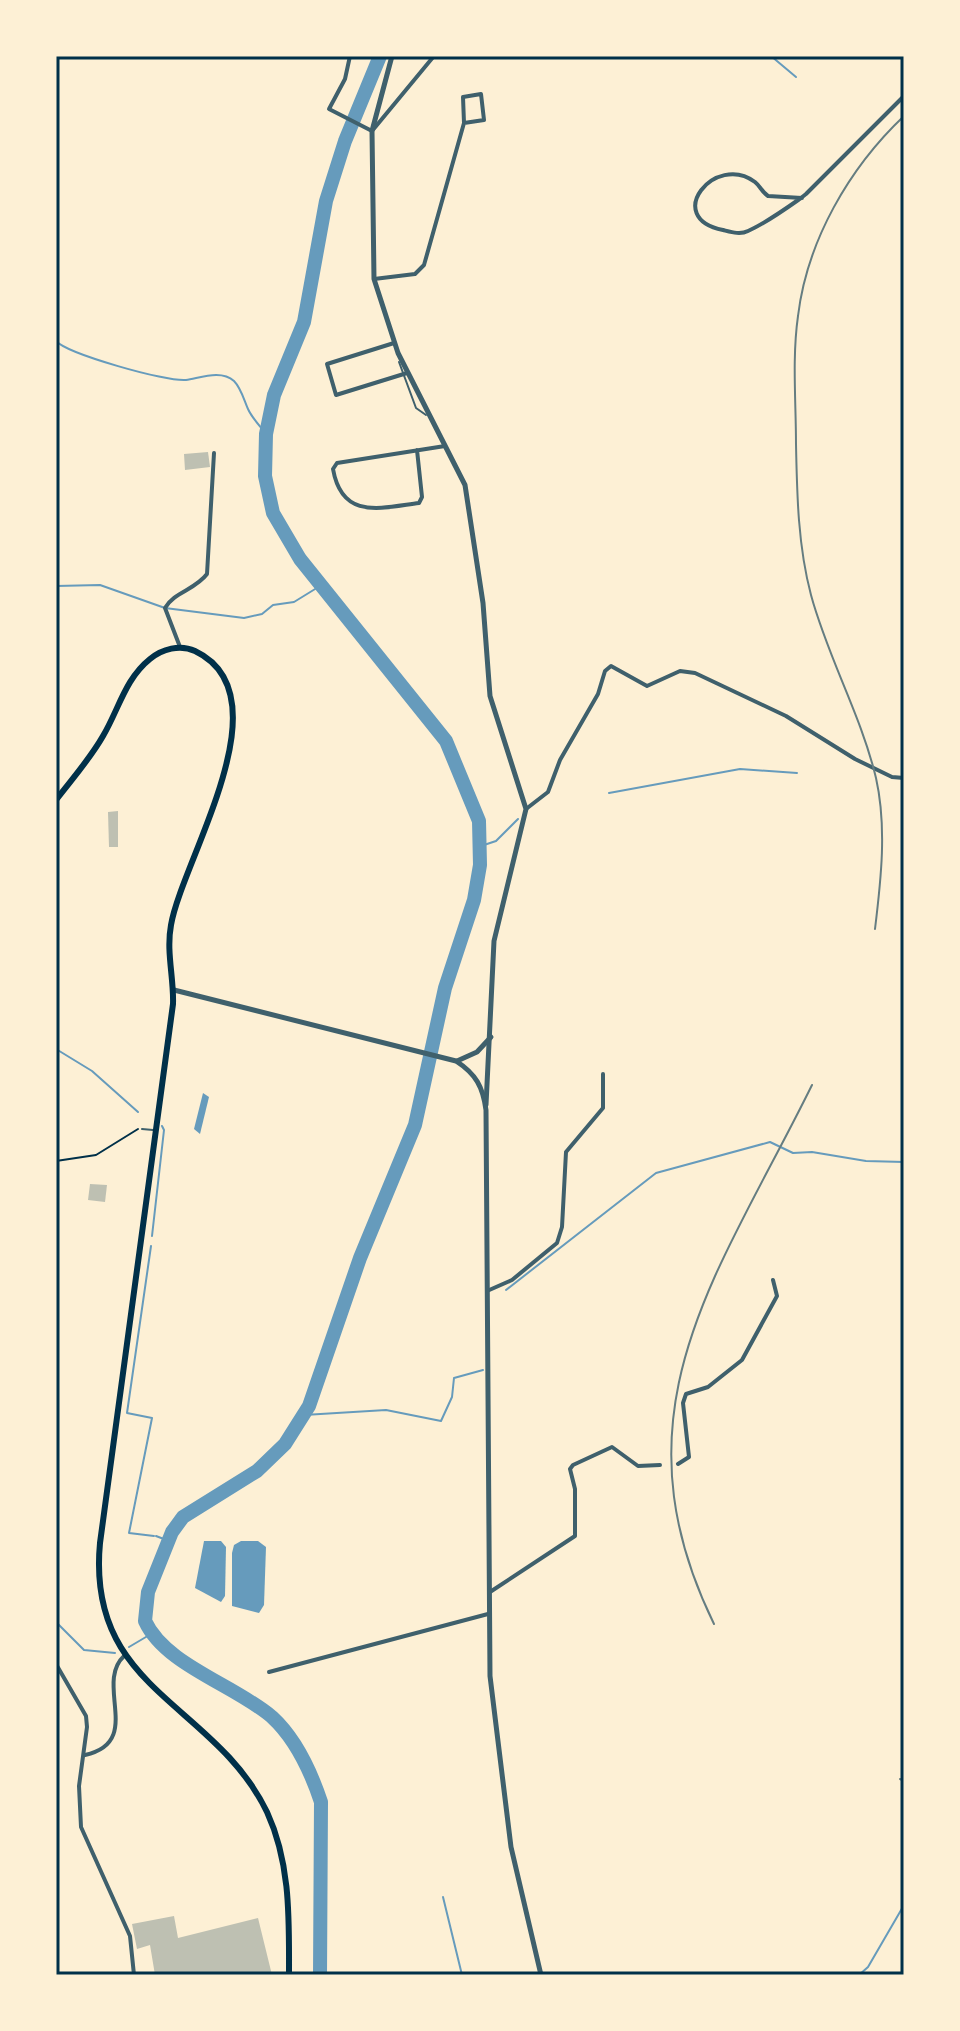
<svg xmlns="http://www.w3.org/2000/svg" width="960" height="2031" font-family="Barlow,sans-serif">
<style>
.water{fill:#669bbc}
.lines{fill:none;stroke-linecap:round;stroke-linejoin:round}
.stream{stroke:#669bbc;stroke-width:2}
.river{stroke:#669bbc;stroke-width:14}
.building{fill:#bec0b2}
.path{stroke:#003049;stroke-width:2}
.service{stroke:#3f606c;stroke-width:2}
.minor{stroke:#3f606c;stroke-width:4}
.tertiary{stroke:#3f606c;stroke-width:5}
.primary{stroke:#003049;stroke-width:6}
.rail{stroke:#657d81;stroke-width:2}
.neatline{fill:none;stroke:#003049;stroke-width:3}
</style>
<rect width="100%" height="100%" fill="#fdf0d5"/>
<g class="water">
<polygon points="203,1093 209,1097 200,1134 194,1129"/>
<polygon points="204,1541 221,1541 226,1547 225,1596 221,1602 195,1588"/>
<polygon points="241,1541 258,1541 266,1547 264,1605 259,1613 232,1606 232,1553 234,1545"/>
</g>
<g class="lines">
<g class="stream">
<polyline points="771,56 796,77"/>
<path d="M 56,341 C 68,354 166,382 186,380 C 200,378 221,369 234,381 C 241,388 244,400 248,409 C 252,418 260,426 266,434"/>
<polyline points="56,586 100,585 165,608 244,618 262,614 273,605 294,602 320,586"/>
<polyline points="609,793 740,769 797,773"/>
<polyline points="481,846 496,841 518,819"/>
<polyline points="56,1049 92,1071 138,1112"/>
<polyline points="152,1236 164,1130 162,1126"/>
<polyline points="151,1246 127,1413 152,1418 129,1533 154,1536"/>
<polyline points="506,1290 656,1173 770,1142 793,1153 812,1152 866,1161 904,1162"/>
<polyline points="304,1415 386,1410 441,1421 452,1397 454,1378 483,1370"/>
<polyline points="156,1536 169,1541"/>
<polyline points="56,1622 84,1650 115,1653"/>
<polyline points="129,1647 151,1634"/>
<polyline points="443,1897 462,1975"/>
<polyline points="859,1975 868,1967 904,1905"/>
</g>
<path class="river" d="M 320,1975 L 321,1802 C 311,1772 296,1739 272,1717 C 235,1685 165,1665 145,1621 L 148,1592 L 172,1532 L 183,1517 L 257,1471 L 285,1444 L 309,1406 L 360,1258 L 415,1125 L 445,988 L 474,900 L 480,865 L 479,821 L 446,741 L 300,559 L 273,513 L 265,476 L 266,434 L 274,395 L 304,322 L 326,201 L 345,141 L 380,56"/>
</g>
<g class="building">
<polygon points="208,452 210,467 185,470 184,454"/>
<polygon points="118,811 118,847 109,847 108,812"/>
<polygon points="90,1184 107,1185 105,1202 88,1200"/>
<polygon points="174,1916 178,1938 258,1918 272,1975 155,1975 150,1945 137,1949 132,1924"/>
</g>
<g class="lines">
<polyline class="path" points="56,1161 96,1155 138,1129"/>
<g class="service">
<polyline points="399,362 416,408 426,415"/>
<polyline points="142,1129 153,1130"/>
</g>
<g class="minor">
<polyline points="350,56 345,79 329,109 372,131 434,56"/>
<path d="M 802,198 L 768,196 C 762,192 760,186 755,182 C 715,152 662,218 723,230 C 731,232 740,235 748,231 C 766,223 784,210 801,198 L 806,194 L 904,96"/>
<polyline points="374,279 415,274 424,265 464,123 463,97 481,94 484,120 464,123"/>
<polyline points="394,343 327,364 336,395 407,373"/>
<path d="M 417,450 L 422,497 L 419,503 C 380,508 342,520 333,469 L 337,463 L 445,446"/>
<path d="M 180,647 L 165,608 C 174,592 195,590 207,574 L 214,453"/>
<polyline points="526,809 548,792 560,760 598,694 605,671 611,666 647,686 680,671 695,673 786,716 855,759 892,777 904,778"/>
<polyline points="487,1291 512,1280 557,1243 562,1227 566,1152 603,1108 603,1074"/>
<polyline points="678,1464 689,1457 683,1403 686,1394 708,1387 742,1360 777,1296 773,1280"/>
<polyline points="490,1592 575,1536 575,1489 570,1469 573,1465 612,1447 638,1466 660,1465"/>
<polyline points="56,1664 86,1716 87,1727 79,1786 81,1827 130,1936 134,1975"/>
<polyline points="269,1672 488,1614"/>
<path d="M 85,1755 C 144,1742 94,1684 124,1656"/>
</g>
<g class="tertiary">
<polyline points="392,56 372,131 374,279 398,353 465,485 483,603 490,696 526,809 494,941 486,1105"/>
<path d="M 174,990 L 456,1061 C 476,1074 483,1087 486,1110 L 490,1676 L 511,1847 L 541,1975"/>
<polyline points="457,1061 477,1052 491,1037"/>
</g>
<path class="primary" d="M 56,800 C 72,779 90,759 103,736 C 119,709 125,679 150,659 C 162,649 180,644 195,651 C 288,695 182,860 171,925 C 166,952 174,978 173,1004 L 100,1543 C 86,1691 214,1702 267,1812 C 291,1864 289,1920 289,1975"/>
<g class="rail">
<path d="M 875,929 C 881,880 887,827 876,778 C 861,715 828,658 811,595 C 798,546 797,495 796,444 C 796,402 792,358 798,316 C 807,241 849,168 904,116"/>
<path d="M 714,1624 C 609,1409 719,1274 812,1085"/>
<polyline points="900,1779 904,1781"/>
</g>
</g>
<rect width="960" height="2031" fill="none" stroke="#fdf0d5" stroke-width="116"/>
<rect x="58" y="58" width="844" height="1915" class="neatline"/>
</svg>
